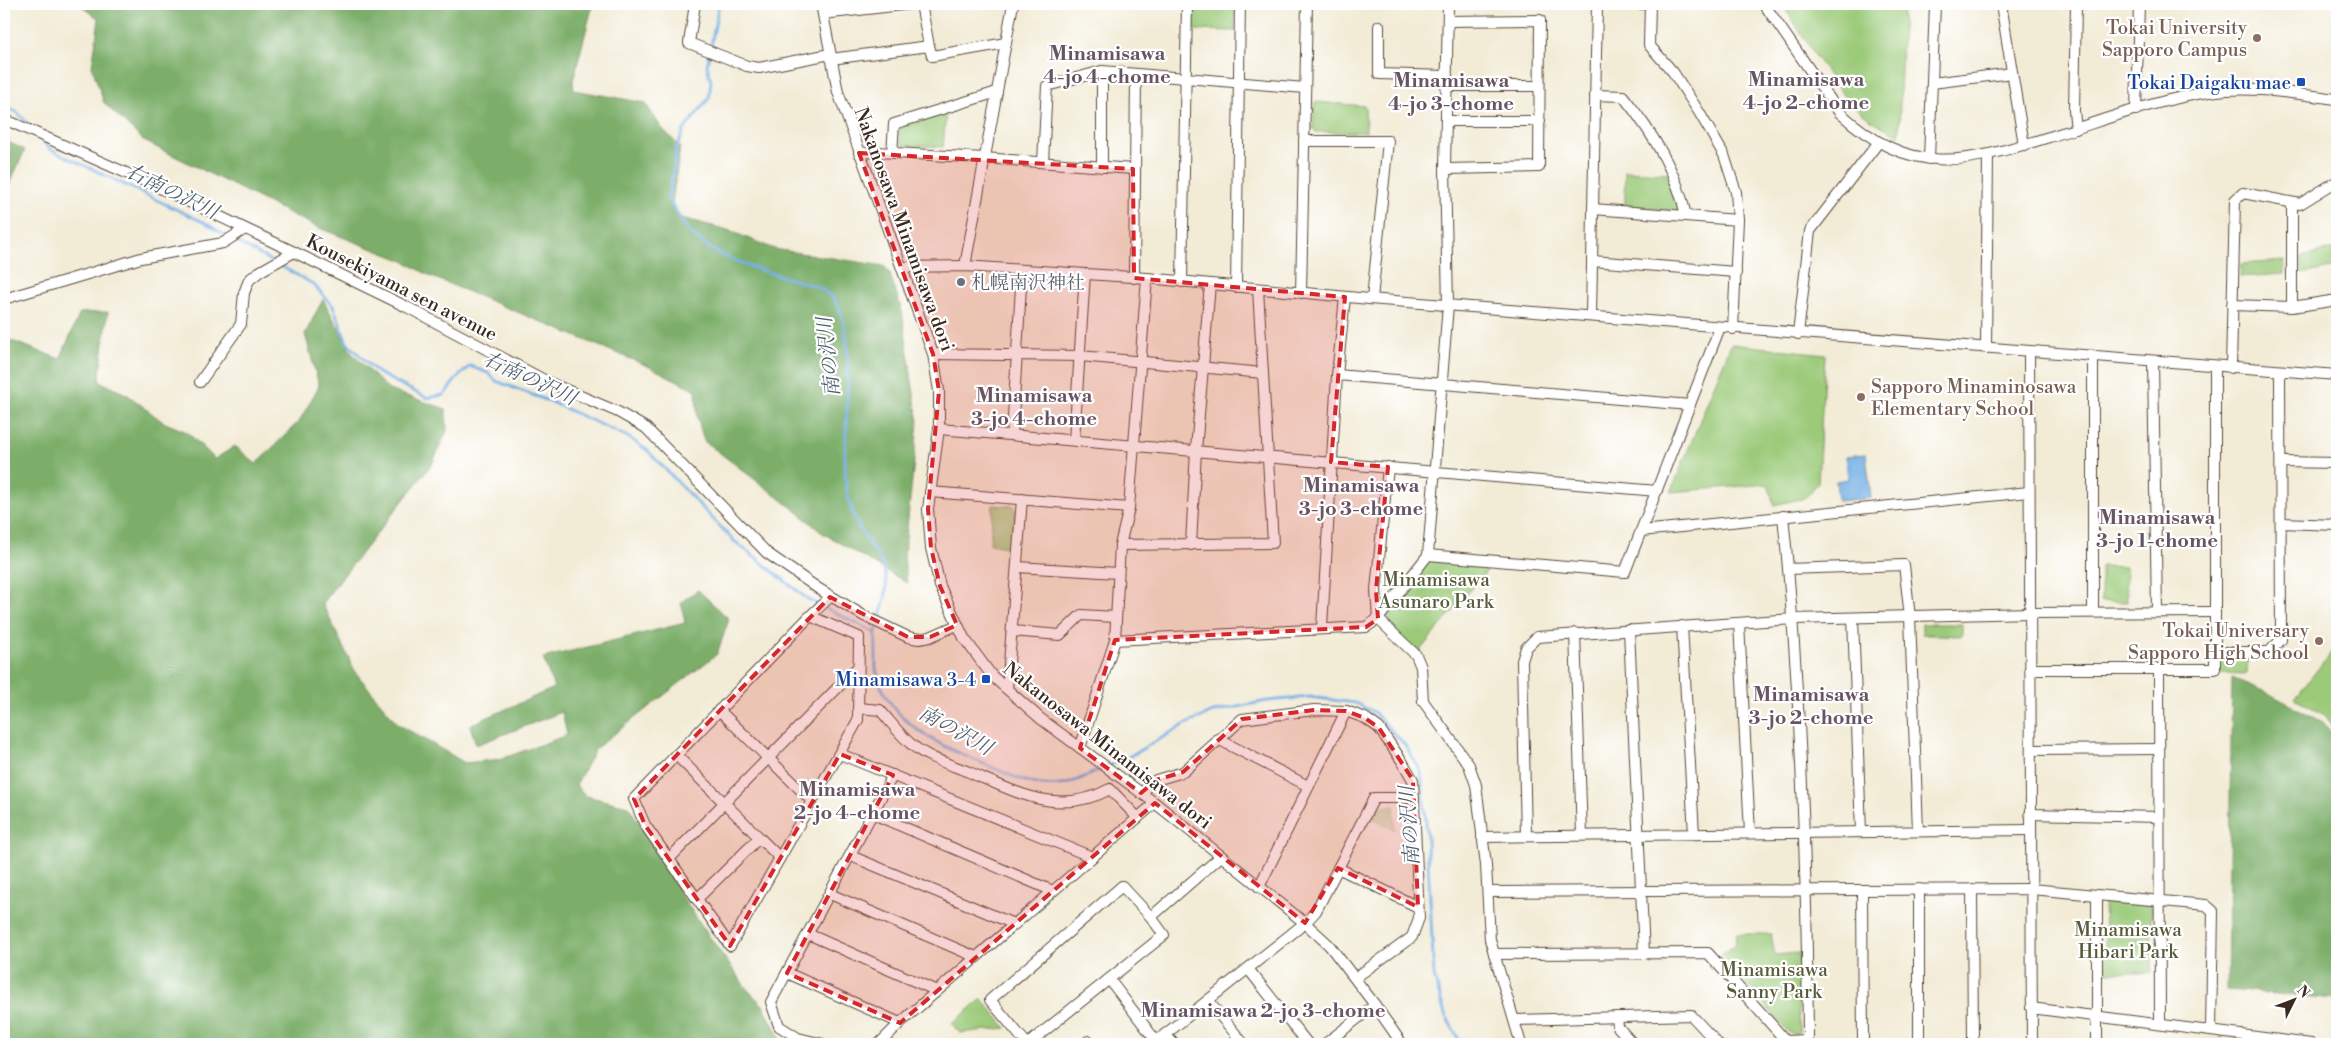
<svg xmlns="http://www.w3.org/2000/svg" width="2341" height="1048" font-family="'Libre Bodoni','Noto Serif JP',serif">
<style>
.green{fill:#9bca79;stroke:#6b7a4c}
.forest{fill:#7cae69;stroke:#5c6c44}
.water{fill:#74afe5;stroke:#586c82}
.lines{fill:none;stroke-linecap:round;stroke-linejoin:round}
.stream{stroke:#74afe5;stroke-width:3}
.minor-casing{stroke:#564739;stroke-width:12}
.minor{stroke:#fff;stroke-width:10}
.marked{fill:#d62828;fill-opacity:0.2;stroke:#d62828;stroke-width:4;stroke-dasharray:10 6;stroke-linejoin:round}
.education-dot{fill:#8d6e63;stroke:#fff;stroke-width:2}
.transit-dot{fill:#1a4fb4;stroke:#fff;stroke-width:2}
.worship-dot{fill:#6b7280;stroke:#fff;stroke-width:2}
.labels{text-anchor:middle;stroke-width:4.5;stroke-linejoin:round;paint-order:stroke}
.education-label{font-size:19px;fill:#785e54;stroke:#fff;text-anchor:end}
.transit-label{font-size:19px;fill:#164399;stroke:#fff;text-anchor:end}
.street-label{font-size:19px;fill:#3b2a1e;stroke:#fff}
.worship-label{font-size:19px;fill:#5b616d;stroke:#fff;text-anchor:start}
.park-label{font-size:19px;fill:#585a39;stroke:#fff}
.neighbourhood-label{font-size:20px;font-weight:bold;fill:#685462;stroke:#fff}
.water-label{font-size:20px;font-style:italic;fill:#525f6e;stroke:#fff}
</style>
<rect width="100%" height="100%" fill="#fff"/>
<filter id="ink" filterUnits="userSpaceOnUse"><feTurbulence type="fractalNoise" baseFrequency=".02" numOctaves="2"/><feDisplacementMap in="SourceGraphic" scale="10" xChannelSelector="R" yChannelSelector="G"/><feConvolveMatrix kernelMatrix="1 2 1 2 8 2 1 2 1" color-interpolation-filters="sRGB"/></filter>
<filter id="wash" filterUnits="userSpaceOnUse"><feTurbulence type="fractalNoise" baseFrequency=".0096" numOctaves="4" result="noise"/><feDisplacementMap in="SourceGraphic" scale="20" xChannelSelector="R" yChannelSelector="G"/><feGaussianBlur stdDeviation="1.12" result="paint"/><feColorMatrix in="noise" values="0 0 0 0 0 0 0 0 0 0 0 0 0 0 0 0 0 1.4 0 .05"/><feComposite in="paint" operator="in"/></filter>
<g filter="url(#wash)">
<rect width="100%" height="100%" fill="#f2ebd5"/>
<g class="green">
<polygon points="1195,4 1235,4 1235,31 1194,30"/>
<path d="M 1782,4 L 1903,4 L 1899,135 C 1885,128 1871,121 1859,111 C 1832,87 1803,35 1782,4 Z"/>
<polygon points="1315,102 1365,106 1366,132 1316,132 1313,128"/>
<polygon points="946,113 943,147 902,145 898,128"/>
<polygon points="1625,171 1667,173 1680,211 1625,206"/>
<polygon points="2337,249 2337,267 2302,274 2301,257"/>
<polygon points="2285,261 2284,274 2240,277 2241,264"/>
<polygon points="1731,344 1825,354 1818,483 1805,498 1774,505 1768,484 1671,492"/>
<polygon points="993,505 1014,506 1016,511 1011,548 990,544"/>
<polygon points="1428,555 1495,561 1416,655 1378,619"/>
<polygon points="2101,566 2126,567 2127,602 2101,601"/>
<polygon points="1922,624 1962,624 1962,636 1922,634"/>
<polygon points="2337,645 2337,732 2325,715 2295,698"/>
<polygon points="2219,656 2248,656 2247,674 2218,673"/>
<polygon points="1394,806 1395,830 1372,818 1377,807"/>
<polygon points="2104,899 2149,904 2151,909 2152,972 2106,972"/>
<polygon points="1737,934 1771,934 1775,955 1799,953 1799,1032 1794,1035 1788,1032 1721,954 1735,945"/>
<polygon points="982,999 1006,1028 960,1033 952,1024"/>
</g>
<g class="forest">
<polygon points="79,4 593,4 573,81 574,90 645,103 661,127 680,147 672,203 678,217 728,230 774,249 884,266 890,274 902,311 918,422 904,557 907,583 821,532 794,509 704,441 697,416 696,390 650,367 430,276 404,261 319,228 144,141 104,103 92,67 99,19"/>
<polygon points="4,140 25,150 4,196"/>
<polygon points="323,299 351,352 389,390 446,409 447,431 432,464 322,603 356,673 398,724 465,763 501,759 567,735 562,712 476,745 470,725 554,688 543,658 685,623 681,602 698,590 729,619 717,654 595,749 576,785 586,796 628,806 665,862 679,892 709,936 747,989 763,1005 783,1044 4,1044 4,338 60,359 80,313 108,312 99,381 128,395 163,422 187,432 215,459 235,446 256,464 300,420 319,386 305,334"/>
<polygon points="2232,678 2264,691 2323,722 2337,740 2337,999 2227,990"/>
</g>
<polygon class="water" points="1866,454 1871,498 1838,501 1836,481 1848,479 1846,456"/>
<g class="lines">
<g class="stream">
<path d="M 719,4 L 707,66 L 711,81 L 709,98 L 684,130 L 676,149 L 674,168 L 668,198 C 677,213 685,230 700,241 C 728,264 783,276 818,287 C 825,291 831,295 835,301 C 857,332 844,428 845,466 C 845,492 850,515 865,537 C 872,550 882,557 885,573 C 890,594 880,612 876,632 C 875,639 876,647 876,654 C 876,660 875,668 877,673 C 888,722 940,746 982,763 C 1007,773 1033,789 1061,785 C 1075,783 1090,774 1103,768"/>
<polyline points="4,106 18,113 31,127"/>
<polyline points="43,141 50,149 205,223 228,237"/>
<polyline points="233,240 271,261"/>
<polyline points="277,264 313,284 333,306 347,343 378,373 427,398 444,395 457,378 470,366 488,373 496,381 551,402 628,437 647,450 733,540 809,600 876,633"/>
<polyline points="1109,766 1125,759 1184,725 1213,712 1267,701 1310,697 1355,703 1374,712 1405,745 1421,772 1426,822 1434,976 1445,1014 1461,1044"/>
</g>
</g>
</g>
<g filter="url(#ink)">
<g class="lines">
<g class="minor-casing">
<g id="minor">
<polyline points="695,4 689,43 747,66 759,68 830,54"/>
<polyline points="821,4 838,92 933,354 939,391 939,429 928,509 931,548 940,586 964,638 992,676 1041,719 1155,803 1305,923 1329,945 1375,1005 1402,1044"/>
<polyline points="1625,4 1650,4 1649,45 1673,72 1699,112 1724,155 1736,192 1738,220 1733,329"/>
<path d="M 1764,4 L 1839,112 C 1911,178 1963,164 2049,137 C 2102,121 2155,100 2209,92 C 2252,85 2295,94 2337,99"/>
<polyline points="2001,4 2024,145"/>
<polyline points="2076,4 2074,111 2076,129"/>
<polyline points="823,14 911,4"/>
<polyline points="1379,26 1379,74 1447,76"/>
<polyline points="929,46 932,56 1006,43"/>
<polyline points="831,59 929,46 921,4"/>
<polyline points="1932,83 2012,73"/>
<polyline points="1447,86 1539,86"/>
<path d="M 1595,95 L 1623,96 C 1651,131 1677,171 1686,216"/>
<polyline points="2136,110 2139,4"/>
<polyline points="4,119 158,187 294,252 405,306 548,382 618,412 646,428 767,553 819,589 864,616 908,637 919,639 930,637 957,625"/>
<polyline points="1446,121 1540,121"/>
<polyline points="1304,141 1388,141 1372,299"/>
<polyline points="859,153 877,152 984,158 1133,169"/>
<polyline points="892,153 894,124 997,92"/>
<polyline points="1929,159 1935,4"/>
<polyline points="1043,162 1047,86 1102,71 1305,88"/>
<polyline points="1102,167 1102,71"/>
<polyline points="1445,169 1539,167 1540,20 1448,21"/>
<polyline points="1593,209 1738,220"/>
<polyline points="1592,261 1736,272"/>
<polyline points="965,266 1013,4"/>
<polyline points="903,267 965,266 1147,278 1369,299 2337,375"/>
<polyline points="1134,278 1136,75"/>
<polyline points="1182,282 1187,4"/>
<polyline points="1236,287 1240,4"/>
<polyline points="1301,293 1307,4"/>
<polyline points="4,299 141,258 223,243 245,229"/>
<polyline points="2232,305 2292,307 2337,300"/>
<polyline points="2292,307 2292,204"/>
<polyline points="1591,316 1597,4"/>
<polyline points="1798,334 1810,231 1878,143"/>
<polyline points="1986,348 1988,155"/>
<polyline points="2029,351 2032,1044"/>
<polyline points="933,354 1080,356 1263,373"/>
<polyline points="2153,362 2157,612"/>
<polyline points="2231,368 2235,200 2243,193 2300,204 2337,181"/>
<polyline points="1337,375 1690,405"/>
<polyline points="200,382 241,324 244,293 249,280 259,272 294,252"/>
<polyline points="939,429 1657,491"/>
<polyline points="1012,434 1022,270"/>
<polyline points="1074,440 1085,274"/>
<polyline points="2281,462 2337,463"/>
<polyline points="930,492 1129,508"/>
<path d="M 1783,516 C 1801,691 1807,868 1808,1044"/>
<polyline points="2281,523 2337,525"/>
<polyline points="1641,531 2029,492"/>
<polyline points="1120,545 1273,543 1258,289"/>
<polyline points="1191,545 1196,450 1210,284"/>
<polyline points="1428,555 1625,572 1720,327"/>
<polyline points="1017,567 1118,573"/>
<polyline points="1788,569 1904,565 1910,617 1918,831"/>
<polyline points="2093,612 2093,357"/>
<polyline points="810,616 859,637 858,720 730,946 645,825 634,799 810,616 830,597"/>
<polyline points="1853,618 1861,832"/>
<polyline points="1378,619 1428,555 1448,305 1445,169 1448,4"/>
<polyline points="1378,619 1376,590 1388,467"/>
<polyline points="1739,623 1750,833"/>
<polyline points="1682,626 1694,834"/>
<polyline points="1322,627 1337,375 1345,297"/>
<polyline points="1629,630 1644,954"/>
<polyline points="1012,631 1060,635 1081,615 1116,617"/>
<polyline points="1575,633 1582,835"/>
<polyline points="1115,640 1120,545 1129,508 1147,278"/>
<polyline points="2215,652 2269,652 2281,640 2280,371"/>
<polyline points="2030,669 2215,669 2215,367"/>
<polyline points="2159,669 2160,1023"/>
<polyline points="1007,689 1022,499"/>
<path d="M 858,708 L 880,710 C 890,721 899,734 911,744 C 927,758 949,764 969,772 C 1016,792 1059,817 1110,789 L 1138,818"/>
<polyline points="719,710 812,801"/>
<polyline points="1218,739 1308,786"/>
<polyline points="1080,748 1115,640 1366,627 1378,619 1416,655 1421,667 1423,701 1469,765 1476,785 1486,865 1490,940 1521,1044"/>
<polyline points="2031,750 2159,749"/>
<polyline points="840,754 1092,857"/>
<polyline points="676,755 780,858"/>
<polyline points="1141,793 1156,780 1183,772 1242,719 1314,710 1346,711 1365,718 1379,728 1402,761 1413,780 1419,918 1412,937 1355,978"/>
<polyline points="873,814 1053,891"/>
<polyline points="2030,814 2159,817"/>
<polyline points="1526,836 1522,661 1526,648 1537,637 1794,619 2030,613 2215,612"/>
<polyline points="1482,837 2030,830"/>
<polyline points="851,856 1014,924"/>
<polyline points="669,859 858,667"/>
<polyline points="1338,868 1418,907"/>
<polyline points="1259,887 1346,711"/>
<polyline points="1919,889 1919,1044"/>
<polyline points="1972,889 1973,1044"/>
<polyline points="1862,890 1863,1044"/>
<polyline points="1488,892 2031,889 2206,905 2213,911 2211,1030"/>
<polyline points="830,894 976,957"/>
<polyline points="2097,895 2097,1044"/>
<polyline points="697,899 759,838"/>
<polyline points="1151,917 1220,857"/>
<polyline points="808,934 937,991"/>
<polyline points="1494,954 1708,953 1786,1041 1807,1040"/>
<polyline points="1249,970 1308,1044"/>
<polyline points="787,973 900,1023 1155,803"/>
<polyline points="1109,979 1156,1041"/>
<polyline points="1208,1001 1244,1044"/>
<polyline points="2031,1008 2311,1044"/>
<polyline points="1617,1017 1618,1027 1633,1044"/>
<polyline points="1515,1020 1691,1015 1718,1044"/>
<polyline points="1165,1034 1174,1044"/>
<polyline points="1088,1041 1091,1044"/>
<polyline points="823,1044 798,1038 779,1026 771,1002 893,775"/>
<polyline points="879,1044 900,1023"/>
<polyline points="1027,1044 990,1000 1122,886 1151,917 1164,935 1028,1044"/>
<polyline points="1153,1044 1305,923 1316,911 1374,798 1414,798"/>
<polyline points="1325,1044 1375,1005"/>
</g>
</g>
<use href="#minor" class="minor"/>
</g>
</g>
<path class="marked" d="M 859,153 L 1133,169 L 1134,278 L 1345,297 L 1331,462 L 1388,467 L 1376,590 L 1378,619 L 1366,627 L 1115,640 L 1080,748 L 1141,793 L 1156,780 L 1183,772 L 1242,719 L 1314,710 L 1346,711 L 1365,718 L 1379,728 L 1413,780 L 1418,907 L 1338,868 L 1305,923 L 1155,803 L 900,1023 L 787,973 L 893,775 L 840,754 L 730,946 L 645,825 L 634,799 L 830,597 L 908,637 L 930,637 L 957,625 L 940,586 L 931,548 L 928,509 L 939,391 L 933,354 Z"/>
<g class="education-dot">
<circle cx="2257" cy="38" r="5"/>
<circle cx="1861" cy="397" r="5"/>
<circle cx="2319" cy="641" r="5"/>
</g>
<g class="transit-dot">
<rect x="2296" y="77" width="10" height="10" rx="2.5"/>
<rect x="981" y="674" width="10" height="10" rx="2.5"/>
</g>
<circle class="worship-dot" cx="961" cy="282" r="5"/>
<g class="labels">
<g class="education-label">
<text x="2247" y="34">Tokai University<tspan x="2247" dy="22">Sapporo Campus</tspan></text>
<text x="1871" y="393" text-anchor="start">Sapporo Minaminosawa<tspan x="1871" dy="22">Elementary School</tspan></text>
<text x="2309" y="637">Tokai Universary<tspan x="2309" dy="22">Sapporo High School</tspan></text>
</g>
<g class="transit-label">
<text x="2291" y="89">Tokai Daigaku mae</text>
<text x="976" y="686">Minamisawa 3-4</text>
</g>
<g class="street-label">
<text transform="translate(905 229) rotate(70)" y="7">Nakanosawa Minamisawa dori</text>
<text transform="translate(402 287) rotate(27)" y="7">Kousekiyama sen avenue</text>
<text transform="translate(1108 745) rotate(38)" y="7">Nakanosawa Minamisawa dori</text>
</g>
<g class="worship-label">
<text x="971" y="289">札幌南沢神社</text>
</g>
<g class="park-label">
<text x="1436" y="586">Minamisawa<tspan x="1436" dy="22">Asunaro Park</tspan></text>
<text x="2128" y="936">Minamisawa<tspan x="2128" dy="22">Hibari Park</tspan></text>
<text x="1774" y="976">Minamisawa<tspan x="1774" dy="22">Sanny Park</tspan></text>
</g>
<g class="neighbourhood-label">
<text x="1107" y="60">Minamisawa<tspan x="1107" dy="23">4-jo 4-chome</tspan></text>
<text x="1806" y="86">Minamisawa<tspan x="1806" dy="23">4-jo 2-chome</tspan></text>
<text x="1451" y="87">Minamisawa<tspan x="1451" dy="23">4-jo 3-chome</tspan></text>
<text x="1034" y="402">Minamisawa<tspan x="1034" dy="23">3-jo 4-chome</tspan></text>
<text x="1361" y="492">Minamisawa<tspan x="1361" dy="23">3-jo 3-chome</tspan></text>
<text x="2157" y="524">Minamisawa<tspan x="2157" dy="23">3-jo 1-chome</tspan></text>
<text x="1811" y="701">Minamisawa<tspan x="1811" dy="23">3-jo 2-chome</tspan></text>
<text x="857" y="796">Minamisawa<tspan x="857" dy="23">2-jo 4-chome</tspan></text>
<text x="1263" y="1017">Minamisawa 2-jo 3-chome</text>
</g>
<g class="water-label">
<text transform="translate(172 191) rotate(26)" y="7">右南の沢川</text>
<text transform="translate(828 357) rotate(-96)" y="7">南の沢川</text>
<text transform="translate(530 378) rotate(25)" y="7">右南の沢川</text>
<text transform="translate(956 730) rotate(29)" y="7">南の沢川</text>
<text transform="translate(1409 826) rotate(-94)" y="7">南の沢川</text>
</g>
</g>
<rect width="2341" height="1048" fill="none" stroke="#fff" stroke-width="20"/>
<g transform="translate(2294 1000) rotate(48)" stroke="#ffffff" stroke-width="4" paint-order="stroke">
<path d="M0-4L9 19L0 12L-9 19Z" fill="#3b2a1e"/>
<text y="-8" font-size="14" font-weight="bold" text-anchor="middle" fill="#3b2a1e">N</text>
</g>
</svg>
